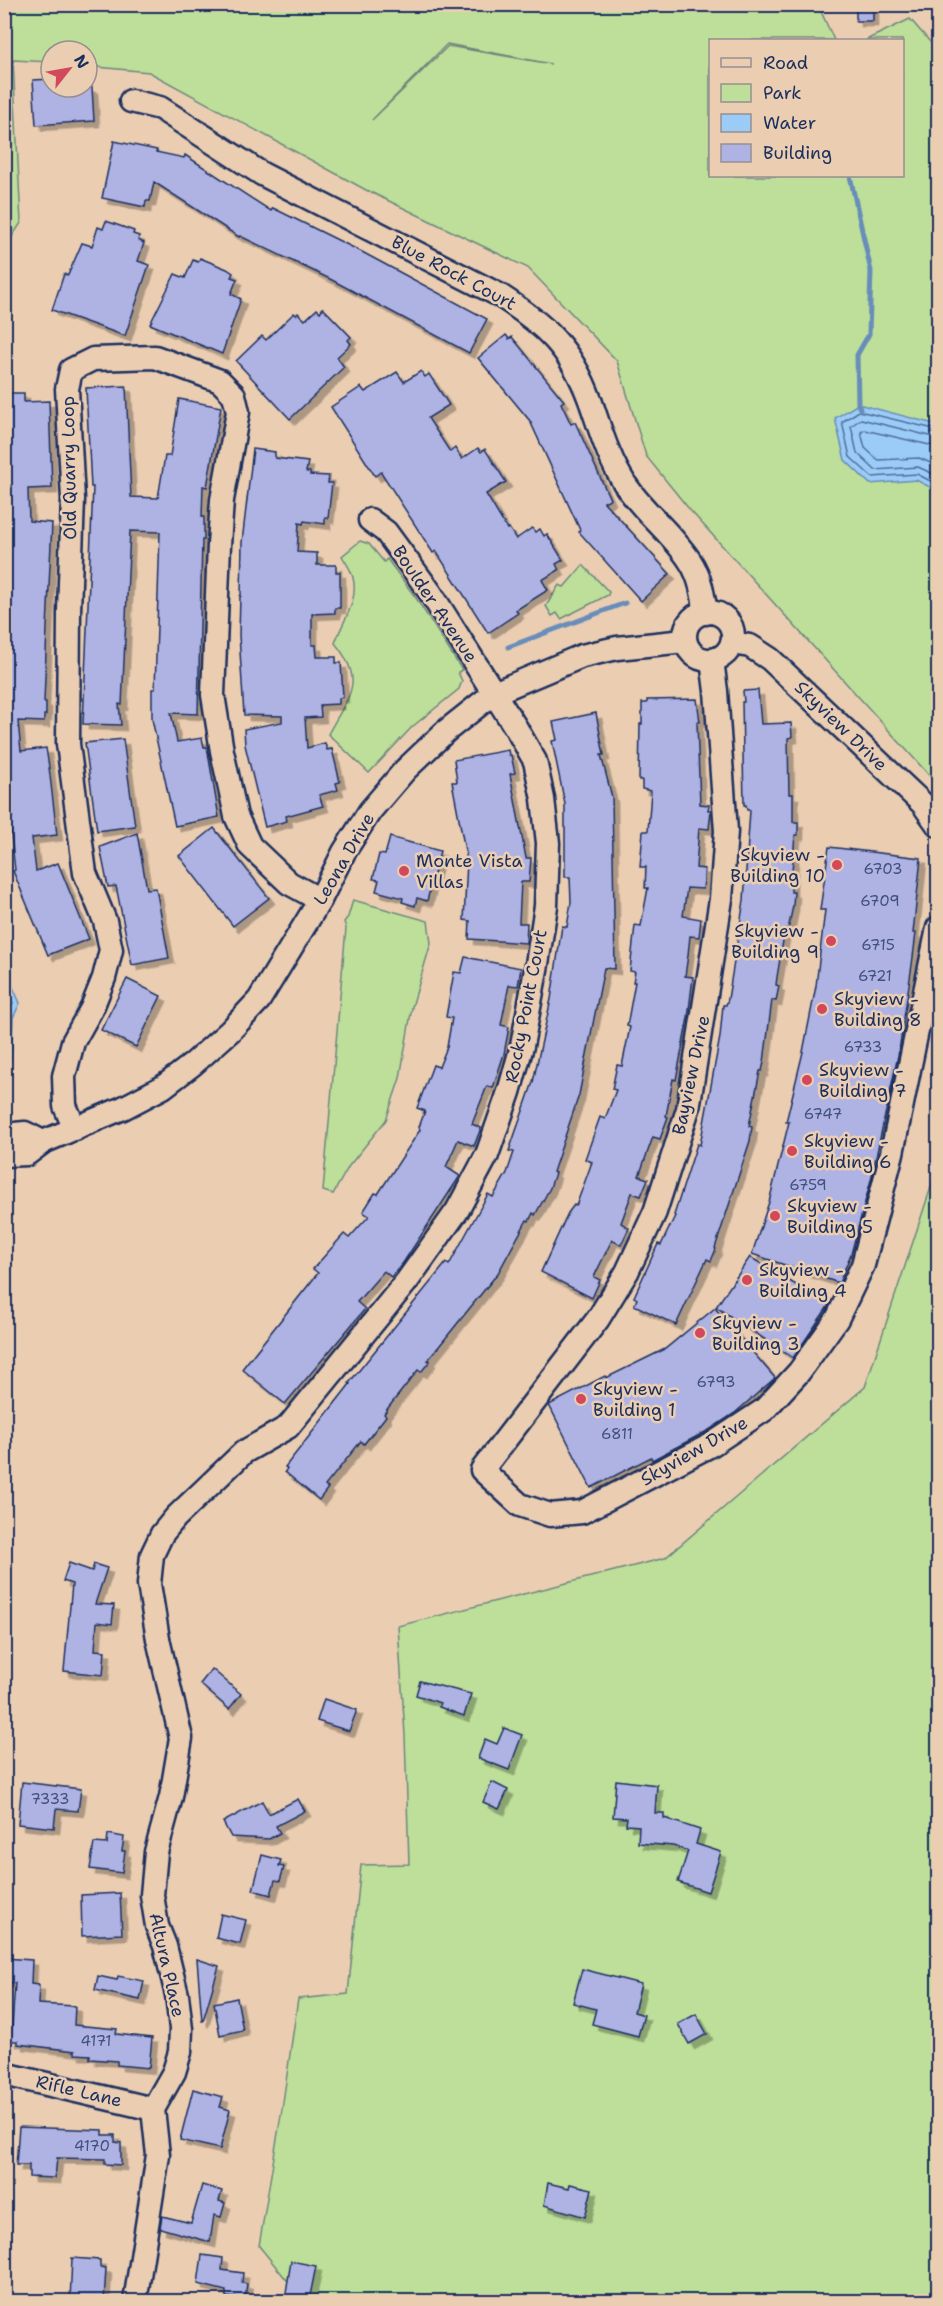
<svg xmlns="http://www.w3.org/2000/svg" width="943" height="2306" font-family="'Shantell Sans',sans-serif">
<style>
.green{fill:#bddf99;stroke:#6c877c;stroke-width:1.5;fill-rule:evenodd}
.water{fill:#9bccf7;stroke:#688dba;stroke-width:1.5}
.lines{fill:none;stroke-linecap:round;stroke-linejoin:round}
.shore{stroke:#4e6e9b;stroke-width:1.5}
.stream{stroke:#688dba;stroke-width:5}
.building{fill:#afb3e4;stroke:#1b2f5e;stroke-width:1.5;filter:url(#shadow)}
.minor-casing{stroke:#1b2f5e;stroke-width:27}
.minor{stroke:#ebceb2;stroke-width:22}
.poi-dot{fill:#d1495b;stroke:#ebceb2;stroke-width:2}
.labels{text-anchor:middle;stroke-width:5;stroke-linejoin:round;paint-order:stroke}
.number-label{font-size:15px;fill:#405080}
.street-label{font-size:18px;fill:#1b2f5e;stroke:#ebceb2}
.poi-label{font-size:18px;fill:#1b2f5e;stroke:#ebceb2;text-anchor:start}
</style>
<defs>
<filter id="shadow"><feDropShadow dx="5.5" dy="5.5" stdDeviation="0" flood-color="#0004"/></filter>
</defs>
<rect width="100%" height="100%" fill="#ebceb2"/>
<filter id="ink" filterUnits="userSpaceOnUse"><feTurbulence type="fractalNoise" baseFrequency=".0167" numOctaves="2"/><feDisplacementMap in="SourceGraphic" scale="12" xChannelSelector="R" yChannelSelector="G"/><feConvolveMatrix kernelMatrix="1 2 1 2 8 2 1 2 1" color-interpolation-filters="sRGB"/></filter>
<g filter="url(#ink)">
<g class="green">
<path d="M 5,5 L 818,5 L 834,40 L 710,40 L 710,176 L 902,176 L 902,40 L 866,40 L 910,19 L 938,51 L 938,785 L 689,509 L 646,456 L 617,361 L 528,268 L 366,190 L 149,72 L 87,66 L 87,51 L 51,51 L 51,62 L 13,60 L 21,223 L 5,247 ZM 447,44 L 551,64 L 448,46 L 372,120 Z"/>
<path d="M 360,541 L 369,544 L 384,562 L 387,559 L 416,598 L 462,670 L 458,672 L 462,681 L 459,689 L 412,727 L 369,773 L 328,734 C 348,696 367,683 335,643 C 342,622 359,601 353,578 C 352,571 346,563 342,556 Z"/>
<polygon points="583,565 609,592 608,595 561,619 557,613 552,616 546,606 559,585 564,587"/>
<polygon points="353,900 428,921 431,943 412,1007 400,1078 386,1120 349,1166 333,1194 323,1191 346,928 344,922 348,917"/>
<polygon points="938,1166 938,2301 304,2301 259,2246 282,2109 298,1999 348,1994 361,1865 409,1864 405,1735 398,1626 665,1558 865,1387"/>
</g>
<g class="water">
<polygon points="858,404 938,425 938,491 916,480 870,484 845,460 835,418"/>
<polygon points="4,967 20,1003 13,1018 11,1061 5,1061"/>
</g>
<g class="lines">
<g class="shore">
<polyline points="938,430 859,411 842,422 850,457 872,477 917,474 938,485"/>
<polyline points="938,438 861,419 851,426 857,453 875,470 918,467 938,476"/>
<polyline points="938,447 865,430 861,432 865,448 878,460 919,458 938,466"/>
<polyline points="4,980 13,1003 7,1017 4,1055"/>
</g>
<g class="stream">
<polyline points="850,176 871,271 869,334 857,355 858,404 860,409"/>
<polyline points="508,647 625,603"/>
</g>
</g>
<g class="building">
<rect x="856" y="4" width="17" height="17"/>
<polygon points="51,79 51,87 92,87 94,121 36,125 33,80"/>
<polygon points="114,141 157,150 156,152 184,158 185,155 271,211 273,208 362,252 487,319 469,353 330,279 240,236 239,237 154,182 150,201 146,201 145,207 102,198"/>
<polygon points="106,221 134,231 133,234 139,236 138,240 144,243 138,261 149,265 125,336 52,310 64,274 68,275 82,243 92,246 98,227 103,229"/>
<polygon points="200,258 227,269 233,273 231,277 237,279 231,294 241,299 222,354 150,324 175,274 185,278 193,260 198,262"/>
<polygon points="323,308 351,337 348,340 351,344 337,357 344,367 290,419 236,361 262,336 266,340 294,313 296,315 298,313 305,320 317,309 320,312"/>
<polygon points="506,335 509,339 512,337 564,401 561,403 571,424 575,422 610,499 604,502 670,574 641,601 579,532 580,530 530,421 478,358"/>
<polygon points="421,371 425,377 429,374 449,405 428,418 450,452 455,448 462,459 478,448 481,452 485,449 506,482 486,494 507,529 509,528 516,539 532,528 535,532 540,529 544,536 547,534 563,560 556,564 559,570 542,580 548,590 516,610 518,613 488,633 436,551 433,553 381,472 375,476 331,407 361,387 365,392 397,372 404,382"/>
<polygon points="126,386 131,497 158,498 165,456 170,456 179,399 221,407 207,487 203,486 202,517 204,517 204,540 202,540 198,714 171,713 177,742 202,738 204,747 207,747 219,817 175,826 152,719 152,689 155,689 160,532 130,531 122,705 119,704 121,725 83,724 93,487 91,487 86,388"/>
<polygon points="4,393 24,393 24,402 49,401 52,488 28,489 29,521 52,523 47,628 44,702 46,702 46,715 44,715 44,722 18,721 21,751 46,748 49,767 57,835 32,838 36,871 58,863 89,939 48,955 13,871 15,870 9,817 12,817 7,776 4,776 4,661 9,544 6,544 8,499 6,466 10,466 8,426 4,426"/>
<polygon points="253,449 275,452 275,458 308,462 306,472 310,472 310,475 329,476 328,483 332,483 328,518 325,517 325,524 304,521 303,524 299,523 297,552 317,553 317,565 336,565 336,572 340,572 340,608 335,608 335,613 312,614 312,645 316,645 317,657 336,657 336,663 341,663 343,697 339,698 339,704 320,705 321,717 305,718 307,748 325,743 327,750 332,749 340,782 336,783 338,790 319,795 323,806 286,816 287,821 265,827 245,745 244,729 282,722 282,716 244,715 239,635 240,596 241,596 242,542"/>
<polygon points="758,690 761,724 791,723 792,737 788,738 789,794 793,794 793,822 798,822 798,835 795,835 791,883 791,892 794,892 793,906 788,930 785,929 777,977 776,985 779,986 776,1001 772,1000 764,1062 762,1071 760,1071 749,1126 752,1127 750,1141 715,1248 716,1249 711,1261 707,1259 676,1325 634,1305 637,1299 634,1297 658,1244 661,1245 675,1216 674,1215 697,1144 700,1145 720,1037 723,1005 726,1005 728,999 744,900 750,810 747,810 746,805 744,805 742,702 744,702 743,691"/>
<polygon points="697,699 700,722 697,722 700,804 709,805 708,810 711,810 709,829 699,828 696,868 705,869 703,889 687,888 683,916 701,919 699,937 690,936 688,955 685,976 693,977 688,1018 676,1080 673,1079 666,1116 668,1117 660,1139 653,1137 639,1176 648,1179 641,1196 632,1193 621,1223 629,1228 621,1245 612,1240 594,1277 600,1280 592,1298 541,1272 568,1213 574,1205 576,1206 592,1162 585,1159 600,1117 605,1119 616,1090 612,1089 617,1065 622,1066 630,1027 627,1026 635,982 633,982 635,972 630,971 635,925 641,926 648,888 645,888 646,867 640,867 643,831 648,831 651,791 642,789 642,780 639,780 640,724 642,724 642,703 647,703 647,700"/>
<polygon points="596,713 604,755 601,755 612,797 615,969 604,968 579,1095 553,1172 555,1173 550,1188 535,1215 533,1213 529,1221 527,1220 498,1273 428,1360 430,1361 421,1372 418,1370 388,1408 384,1414 386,1416 364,1444 361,1441 325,1486 328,1488 319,1500 285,1472 287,1468 285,1467 350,1384 349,1383 446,1263 449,1265 488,1194 493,1197 507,1173 514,1152 509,1151 533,1082 551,999 562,926 567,927 571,902 570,877 565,877 565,804 552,741 557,740 553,722"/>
<polygon points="123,739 135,826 97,831 85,743"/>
<polygon points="508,750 509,755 511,755 515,773 510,774 526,858 531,858 529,882 521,882 519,923 527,923 526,943 469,939 470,921 464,920 467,861 452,782 457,782 454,760"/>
<polygon points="214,828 269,898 233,926 179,856"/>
<polygon points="137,833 147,889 156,888 169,958 132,965 116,886 108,887 100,847"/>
<polygon points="390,837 440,851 427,901 417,898 415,906 402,902 403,898 376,891 379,880 373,879 379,854 385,855"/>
<polygon points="829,847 921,858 913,933 916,933 912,965 899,1051 871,1180 851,1254 839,1283 752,1254 769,1202 789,1122 786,1122 803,1052 816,986 825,910 820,910"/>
<polygon points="465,957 521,968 518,986 509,985 501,1025 509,1027 504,1054 493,1088 487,1086 472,1124 481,1128 474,1146 458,1140 446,1167 460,1176 403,1263 391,1277 384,1271 357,1302 365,1309 285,1404 242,1369 318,1273 313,1269 344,1234 349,1238 369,1216 363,1212 375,1193 378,1194 420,1130 419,1127 425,1111 417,1108 433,1065 439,1067 447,1047 452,1018 446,1017 454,972 461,973"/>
<polygon points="127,979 161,996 136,1047 101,1030"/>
<polygon points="750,1257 829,1305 793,1358 716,1307"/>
<polygon points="715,1308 775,1378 736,1412 709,1430 652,1460 651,1457 591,1488 549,1405 605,1376 606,1378 665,1349"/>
<polygon points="69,1563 92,1571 94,1564 107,1568 95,1604 114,1605 112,1624 97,1622 95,1650 105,1651 103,1675 64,1671 72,1584 63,1581"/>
<polygon points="212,1669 241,1694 229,1709 200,1684"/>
<polygon points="420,1681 471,1694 464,1716 439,1707 440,1703 416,1695"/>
<polygon points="324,1699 357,1710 349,1731 317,1721"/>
<polygon points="504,1728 522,1735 509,1770 478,1758 485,1739 497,1744"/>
<polygon points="616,1780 657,1785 655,1813 664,1813 664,1818 700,1830 696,1844 721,1852 708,1892 678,1882 688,1851 673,1846 638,1843 639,1826 626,1825 627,1818 613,1817"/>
<polygon points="22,1782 81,1789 78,1811 56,1809 54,1828 18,1824"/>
<polygon points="492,1782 508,1790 499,1809 483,1802"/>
<polygon points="298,1799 305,1811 276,1826 280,1833 269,1839 231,1837 223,1822 262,1801 269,1814"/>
<polygon points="108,1834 124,1837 122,1851 125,1851 122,1873 90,1869 94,1843 107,1844"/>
<polygon points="262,1855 281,1860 279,1866 284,1867 280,1881 275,1880 271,1895 253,1890"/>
<polygon points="120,1893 122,1934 82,1936 81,1895"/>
<polygon points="221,1914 246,1920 240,1944 216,1938"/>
<polygon points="4,1958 32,1960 31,1984 39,1985 38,2004 75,2006 74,2025 117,2029 116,2034 152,2038 149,2068 117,2065 117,2061 90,2059 90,2055 75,2054 75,2051 18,2044 18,2041 11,2041 15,1983 4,1982"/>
<polygon points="197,1959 219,1966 203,2021 202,2021"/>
<polygon points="582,1969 641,1984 634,2012 644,2015 638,2036 592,2024 596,2009 573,2003"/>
<polygon points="98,1976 117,1980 118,1976 144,1981 140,2000 95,1990"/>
<polygon points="237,1998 243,2030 220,2035 214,2003"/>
<polygon points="696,2014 707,2034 689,2044 678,2024"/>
<polygon points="193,2089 223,2097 220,2107 230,2110 220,2149 180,2140"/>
<polygon points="19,2127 103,2130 103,2135 115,2135 115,2142 121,2143 121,2165 105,2164 105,2159 57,2158 55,2178 29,2177 29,2165 16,2165"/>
<polygon points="548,2183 569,2188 570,2184 592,2189 585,2217 544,2205"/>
<polygon points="202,2185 222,2191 219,2201 225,2203 221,2217 214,2215 210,2242 160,2228 162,2216 191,2223"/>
<polygon points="202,2255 223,2258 222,2270 243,2273 242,2283 247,2284 245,2299 226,2297 226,2291 198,2284"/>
<polygon points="72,2258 100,2260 100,2267 106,2268 104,2301 70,2301"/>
<polygon points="291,2261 316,2266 309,2301 285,2299"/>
</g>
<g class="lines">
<g class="minor-casing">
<g id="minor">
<path d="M 131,101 L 160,108 L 262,174 L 499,295 C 544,324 571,348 590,400 C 600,428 608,458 625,484 C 643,512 672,533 690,561 C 700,576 703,594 706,613"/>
<circle cx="709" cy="636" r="24"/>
<polyline points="732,643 750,646 770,659 923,804 938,825"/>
<polyline points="712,660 716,691 726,831 721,899 688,1109 655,1212 627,1272 598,1319 482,1470 520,1505 550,1515 582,1512 711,1445 764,1410 799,1372 837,1319 863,1265 892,1153 938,928"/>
<polyline points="75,1129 65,1106 64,1076 73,1042 92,1008 104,978 111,950 105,921 85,873 68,744 69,611 73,499 67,389 71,370 93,359 155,357 220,381 234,395 238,412 222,500 219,545 213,695 222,751 236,816 250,846 289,883 320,900"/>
<polyline points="4,1135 25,1133 43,1142"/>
<polyline points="4,1155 27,1154 43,1142 123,1108 163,1087 193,1064 230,1031 259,1000 320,900 344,852 370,811 405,770 446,731 494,693 582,656 617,648 685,641"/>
<polyline points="4,2074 153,2109"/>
<polyline points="135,2302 158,2155 153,2109 174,2072 180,2052 181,2029 177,1995 165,1946 157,1926 152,1895 156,1852 171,1797 181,1738 158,1639 149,1584 152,1555 162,1534 176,1517 244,1452 288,1427 407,1281 457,1211 487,1155 509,1092 522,1046 537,964 546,906 548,843 543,799 535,761 516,728 430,592 386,532 370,520"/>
</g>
</g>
<use href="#minor" class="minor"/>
</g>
</g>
<g class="poi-dot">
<circle cx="837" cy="865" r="6"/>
<circle cx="404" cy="871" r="6"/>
<circle cx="831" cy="941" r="6"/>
<circle cx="822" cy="1009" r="6"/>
<circle cx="807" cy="1080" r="6"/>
<circle cx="792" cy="1151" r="6"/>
<circle cx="775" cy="1216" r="6"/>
<circle cx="747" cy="1280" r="6"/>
<circle cx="700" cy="1333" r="6"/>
<circle cx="581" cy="1399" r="6"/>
</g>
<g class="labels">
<g class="number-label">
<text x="883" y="874">6703</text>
<text x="880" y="906">6709</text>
<text x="878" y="950">6715</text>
<text x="875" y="981">6721</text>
<text x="863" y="1052">6733</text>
<text x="823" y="1119">6747</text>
<text x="808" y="1190">6759</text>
<text x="716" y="1387">6793</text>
<text x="617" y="1439">6811</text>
<text x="50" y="1804">7333</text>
<text x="96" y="2046">4171</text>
<text x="92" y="2151">4170</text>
</g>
<g class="street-label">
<text transform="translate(454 273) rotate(28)" y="6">Blue Rock Court</text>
<text transform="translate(69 468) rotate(-91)" y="6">Old Quarry Loop</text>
<text transform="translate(435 604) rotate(56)" y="6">Boulder Avenue</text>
<text transform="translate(841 726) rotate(44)" y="6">Skyview Drive</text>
<text transform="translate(344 859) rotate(-60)" y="6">Leona Drive</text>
<text transform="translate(526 1006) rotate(-79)" y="6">Rocky Point Court</text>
<text transform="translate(691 1075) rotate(-78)" y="6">Bayview Drive</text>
<text transform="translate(694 1451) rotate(-30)" y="6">Skyview Drive</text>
<text transform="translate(167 1965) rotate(77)" y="6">Altura Place</text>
<text transform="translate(79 2091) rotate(13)" y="6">Rifle Lane</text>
</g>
<g class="poi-label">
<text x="825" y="861" text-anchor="end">Skyview -<tspan x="825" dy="21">Building 10</tspan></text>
<text x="416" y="867">Monte Vista<tspan x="416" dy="21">Villas</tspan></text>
<text x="819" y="937" text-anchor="end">Skyview -<tspan x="819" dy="21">Building 9</tspan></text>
<text x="834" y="1005">Skyview -<tspan x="834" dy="21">Building 8</tspan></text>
<text x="819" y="1076">Skyview -<tspan x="819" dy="21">Building 7</tspan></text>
<text x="804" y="1147">Skyview -<tspan x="804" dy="21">Building 6</tspan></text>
<text x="787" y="1212">Skyview -<tspan x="787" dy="21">Building 5</tspan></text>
<text x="759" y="1276">Skyview -<tspan x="759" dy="21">Building 4</tspan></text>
<text x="712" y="1329">Skyview -<tspan x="712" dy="21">Building 3</tspan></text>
<text x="593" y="1395">Skyview -<tspan x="593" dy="21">Building 1</tspan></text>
</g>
</g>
<rect width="943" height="2306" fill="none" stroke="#ebceb2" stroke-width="24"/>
<rect x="12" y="12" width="919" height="2282" fill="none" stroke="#1b2f5e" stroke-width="2" filter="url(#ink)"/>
<rect x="709" y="39" width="195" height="138" fill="#ebceb2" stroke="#988e90" stroke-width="1.5"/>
<rect x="721" y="58" width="30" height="9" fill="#ebceb2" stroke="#988e90" stroke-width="1.5"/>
<text x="763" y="69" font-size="18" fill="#1b2f5e">Road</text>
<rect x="721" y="84" width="30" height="18" fill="#bddf99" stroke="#988e90" stroke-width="1.5"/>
<text x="763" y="99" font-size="18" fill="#1b2f5e">Park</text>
<rect x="721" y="114" width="30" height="18" fill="#9bccf7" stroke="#988e90" stroke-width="1.5"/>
<text x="763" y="129" font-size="18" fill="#1b2f5e">Water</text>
<rect x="721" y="144" width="30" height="18" fill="#afb3e4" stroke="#988e90" stroke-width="1.5"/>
<text x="763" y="159" font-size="18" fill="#1b2f5e">Building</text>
<g transform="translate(69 69) rotate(59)"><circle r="28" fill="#ebceb2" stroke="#988e90" stroke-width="1.5"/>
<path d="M0-4.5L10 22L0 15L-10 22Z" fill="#d1495b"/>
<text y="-9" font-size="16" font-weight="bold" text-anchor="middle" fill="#1b2f5e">N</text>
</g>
</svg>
